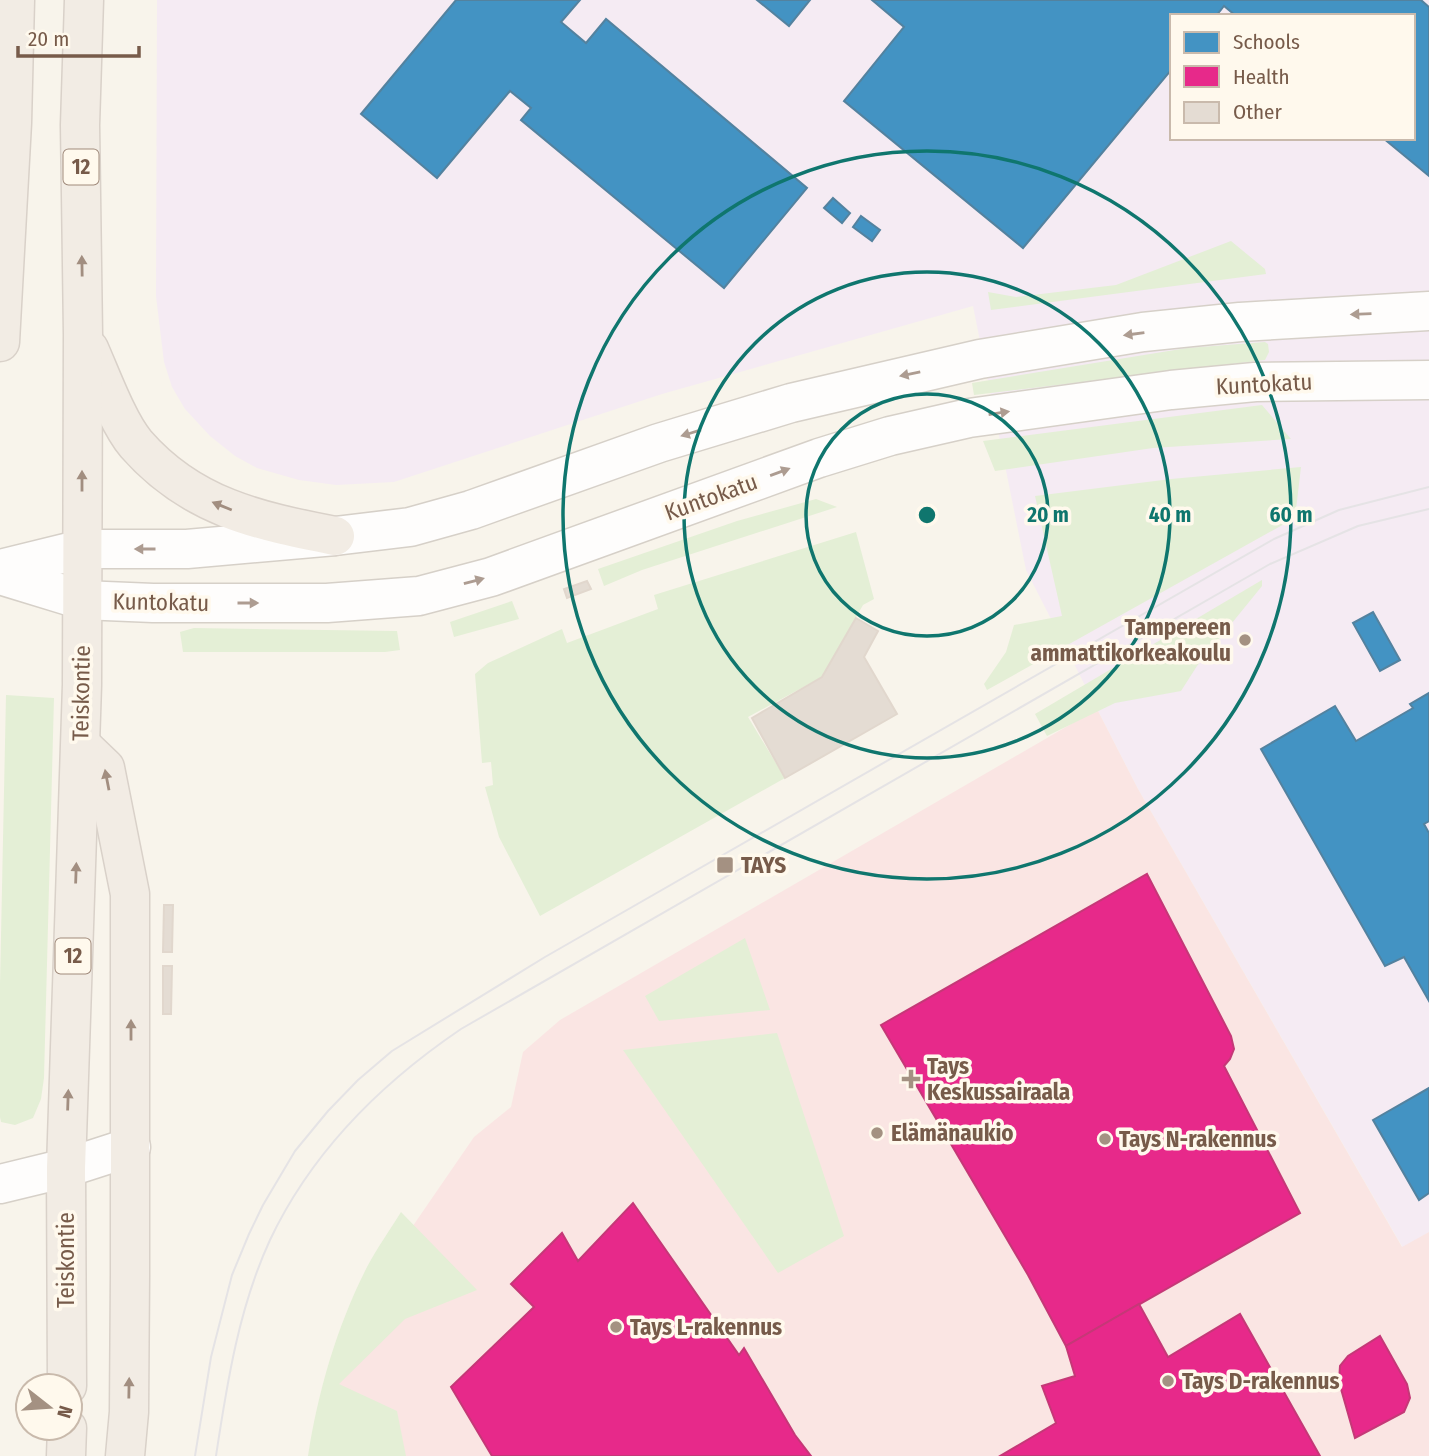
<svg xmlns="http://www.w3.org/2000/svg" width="1429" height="1456" font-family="'Fira Sans Condensed',sans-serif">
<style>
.education{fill:#f5ebf3;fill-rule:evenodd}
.medical{fill:#fae5e3}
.green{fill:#e4efd6}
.schools{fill:#4393c3;stroke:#53829f;stroke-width:2}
.health{fill:#e7298a;stroke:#c53877;stroke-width:2}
.building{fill:#e4dcd3;stroke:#e1d7cd;stroke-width:2}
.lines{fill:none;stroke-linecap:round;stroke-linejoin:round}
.tertiary-casing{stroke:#d6d0c8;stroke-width:41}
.trunk-casing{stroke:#d9d1c9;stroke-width:41}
.tertiary{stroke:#fefdfc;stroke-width:38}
.trunk{stroke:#f2ece4;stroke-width:38}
.tram{stroke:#e5e3e5;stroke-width:2}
.oneway{fill:#a28e80}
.oneway2{fill:#ad9c91}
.ring{fill:none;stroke:#0f766e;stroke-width:3.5}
.poi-dot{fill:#a49182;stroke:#fff9ed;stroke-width:2.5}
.labels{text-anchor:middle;stroke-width:7;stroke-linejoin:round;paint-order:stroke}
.shield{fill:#fff9ed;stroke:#a08a7b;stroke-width:2}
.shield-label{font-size:21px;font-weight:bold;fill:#775b4a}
.street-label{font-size:23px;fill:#775b4a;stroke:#fff9ed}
.poi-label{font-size:23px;font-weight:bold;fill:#775b4a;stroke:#fff9ed;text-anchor:start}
.centre{fill:#0f766e;stroke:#fff9ed;stroke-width:3.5}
.ring-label{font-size:21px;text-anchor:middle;font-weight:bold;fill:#0f766e;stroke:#fff9ed;stroke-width:7;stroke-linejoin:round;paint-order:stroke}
</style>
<rect width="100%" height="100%" fill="#f8f4eb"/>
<path class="education" d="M 157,0 L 1429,0 L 1429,1232 L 1403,1248 L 1138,789 L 1026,570 L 973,306 L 662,394 L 394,482 L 336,485 L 299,480 L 257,468 L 235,456 L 210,436 L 185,409 L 172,387 L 164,362 L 156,296 ZM 1172,16 L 1413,16 L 1413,138 L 1172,138 Z"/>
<polygon class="medical" points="1097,709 1138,789 1402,1247 1429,1232 1429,1456 313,1456 362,1300 474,1137 511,1107 523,1052 560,1020"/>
<g class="green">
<polygon points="1231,241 1265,269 1266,274 991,310 988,292 1016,297 1116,285"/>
<polygon points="1265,342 1268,344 1269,352 1265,360 974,395 972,383 1187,348"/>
<polygon points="1262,405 1291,439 1153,448 995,471 983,441"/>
<polygon points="1301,467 1295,518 987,690 984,684 1006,652 1014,625 1062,616 1035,496 1171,479"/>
<polygon points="816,499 837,507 642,570 604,586 598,569 737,521"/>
<polygon points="856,532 874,599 863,605 822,677 748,717 785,778 540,916 499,837 485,787 493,785 491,762 482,763 475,674 488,663 562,629 567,643 658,609 654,595"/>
<polygon points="1262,580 1262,586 1197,666 1181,691 1115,703 1047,736 1035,714"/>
<polygon points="512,601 519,619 454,637 450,622"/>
<polygon points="194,628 397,631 400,650 385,652 183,652 180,632"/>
<polygon points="6,695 54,698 44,1078 41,1099 33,1118 15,1125 1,1122 0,1117 0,984"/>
<polygon points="745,938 770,1010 659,1021 645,996"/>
<polygon points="777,1033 844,1236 778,1273 623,1050"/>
<path d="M 401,1212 L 477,1290 L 405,1319 L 339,1384 L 397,1411 L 406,1456 L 308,1456 C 318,1391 337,1326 367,1267 C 377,1248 390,1230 401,1212 Z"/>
</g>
<g class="schools">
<polygon points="456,0 580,0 561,22 586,43 606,19 807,188 724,288 521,120 531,108 510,91 437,178 361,114"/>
<polygon points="757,0 810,0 789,26"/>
<polygon points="872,0 1421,0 1429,7 1429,176 1383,138 1413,138 1413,16 1236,16 1224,6 1216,16 1172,16 1172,69 1023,248 844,101 904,27"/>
<polygon points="833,198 850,213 842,223 824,208"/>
<polygon points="861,216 880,230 872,241 853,227"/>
<polygon points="1373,612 1400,660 1380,671 1353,623"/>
<polygon points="1429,693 1429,821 1424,824 1429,833 1429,1001 1404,957 1385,966 1261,749 1335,706 1356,741 1413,708 1410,704"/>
<polygon points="1429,1088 1429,1193 1419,1200 1373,1120"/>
</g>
<g class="health">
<polygon points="1147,874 1231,1036 1234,1049 1230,1059 1224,1066 1300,1213 1066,1346 1028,1275 881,1025"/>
<polygon points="633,1203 739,1355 744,1348 795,1435 811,1456 492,1456 451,1387 534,1307 511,1284 562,1233 578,1261"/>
<polygon points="1139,1304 1168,1357 1240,1314 1320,1456 1000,1456 1056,1423 1042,1386 1075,1376 1066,1346"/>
<polygon points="1380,1336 1407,1384 1410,1398 1404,1412 1355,1438 1339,1382 1340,1366 1348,1356"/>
</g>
<g class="building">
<polygon points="587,581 591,589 567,598 564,589"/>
<polygon points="856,618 878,631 864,657 897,714 785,778 752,718 822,677"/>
<polygon points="164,905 173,905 172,952 163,952"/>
<polygon points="163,966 172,966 171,1014 163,1014"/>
</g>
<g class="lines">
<g class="tertiary-casing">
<g id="tertiary">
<polyline points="0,569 82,549 187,549 335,536 410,527 471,510 659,443 791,403 980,359 1143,332 1240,322 1429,311"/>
<polyline points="0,575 82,600 153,603 327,603 419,596 491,577 819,458 890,436 969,418 1171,390 1255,382 1429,380"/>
<polyline points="0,1184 66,1168 131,1147"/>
</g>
</g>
<g class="trunk-casing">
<g id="trunk">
<polyline points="0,342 12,123 15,0"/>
<path d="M 89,349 C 101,376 118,423 136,444 C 191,507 258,521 335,536"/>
<polyline points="81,745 105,768 130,894 130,1275 129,1412 125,1456"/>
<polyline points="67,1386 66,1168 82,685 83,334 80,125 84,0"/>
<polyline points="66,1456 67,1428"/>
</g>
</g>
<use href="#tertiary" class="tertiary"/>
<use href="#trunk" class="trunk"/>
<g class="tram">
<polyline points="195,1456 211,1357 232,1275 249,1234 263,1205 295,1151 328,1111 358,1080 392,1051 545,957 1274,539 1339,510 1429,487"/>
<path d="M 216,1456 C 227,1383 239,1307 270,1240 C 312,1151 380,1084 461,1029 L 1270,564 L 1358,526 L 1429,509"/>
</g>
</g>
<defs><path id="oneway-solid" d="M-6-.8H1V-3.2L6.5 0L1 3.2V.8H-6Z" transform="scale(1.75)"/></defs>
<g class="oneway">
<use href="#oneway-solid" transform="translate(82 266) rotate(-91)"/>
<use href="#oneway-solid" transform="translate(82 481) rotate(-90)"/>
<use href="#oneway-solid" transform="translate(222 506) rotate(-158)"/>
<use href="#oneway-solid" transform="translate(107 780) rotate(-101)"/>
<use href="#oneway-solid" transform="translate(76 873) rotate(-88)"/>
<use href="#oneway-solid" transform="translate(131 1030) rotate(-90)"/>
<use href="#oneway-solid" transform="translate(68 1100) rotate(-88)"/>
<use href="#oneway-solid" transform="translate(129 1388) rotate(-89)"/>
</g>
<g class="oneway2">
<use href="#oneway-solid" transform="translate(1361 314) rotate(178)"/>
<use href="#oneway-solid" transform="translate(1134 334) rotate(172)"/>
<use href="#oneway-solid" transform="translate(910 374) rotate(168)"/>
<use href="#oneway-solid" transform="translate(999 413) rotate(-9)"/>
<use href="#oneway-solid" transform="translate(691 433) rotate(163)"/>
<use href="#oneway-solid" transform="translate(780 472) rotate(-20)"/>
<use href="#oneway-solid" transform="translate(145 549) rotate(180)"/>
<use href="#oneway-solid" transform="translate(474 581) rotate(-15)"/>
<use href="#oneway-solid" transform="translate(248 603)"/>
</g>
<g class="ring">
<circle cx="927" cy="515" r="121"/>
<circle cx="927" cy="515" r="243"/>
<circle cx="927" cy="515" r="364"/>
</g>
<g class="poi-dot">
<circle cx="1245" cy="640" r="7"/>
<rect x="716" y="856" width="18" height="18" rx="3.5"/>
<path d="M907.5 1068.5h7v7h7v7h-7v7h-7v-7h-7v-7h7z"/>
<circle cx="877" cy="1133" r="7"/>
<circle cx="1105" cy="1139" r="7"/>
<circle cx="616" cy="1327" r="7"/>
<circle cx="1168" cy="1381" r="7"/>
</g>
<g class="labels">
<g class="shield">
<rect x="63.5" y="149.5" width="35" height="35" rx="5"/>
<rect x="55.5" y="938.5" width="35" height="35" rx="5"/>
</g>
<g class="shield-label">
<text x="81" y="174">12</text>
<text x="73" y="963">12</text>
</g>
<g class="street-label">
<text transform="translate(1264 384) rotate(-3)" y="8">Kuntokatu</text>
<text transform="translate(711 497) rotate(-20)" y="8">Kuntokatu</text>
<text transform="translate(161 602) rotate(1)" y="8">Kuntokatu</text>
<text transform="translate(81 693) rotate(-89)" y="8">Teiskontie</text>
<text transform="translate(66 1260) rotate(-90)" y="8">Teiskontie</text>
</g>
<g class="poi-label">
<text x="1231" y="635" text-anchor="end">Tampereen<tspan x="1231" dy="26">ammattikorkeakoulu</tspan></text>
<text x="741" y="873">TAYS</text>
<text x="927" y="1074">Tays<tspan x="927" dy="26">Keskussairaala</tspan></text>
<text x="891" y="1141">Elämänaukio</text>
<text x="1119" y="1147">Tays N-rakennus</text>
<text x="630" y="1335">Tays L-rakennus</text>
<text x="1182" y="1389">Tays D-rakennus</text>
</g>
</g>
<circle cx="927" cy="515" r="10" class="centre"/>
<g class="ring-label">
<text x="1048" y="522">20 m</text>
<text x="1170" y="522">40 m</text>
<text x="1291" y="522">60 m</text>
</g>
<rect x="1170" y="14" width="245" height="126" fill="#fff9ed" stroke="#c9baac" stroke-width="2"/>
<rect x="1184" y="32" width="35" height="21" fill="#4393c3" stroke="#c9baac" stroke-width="2"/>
<text x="1233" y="49" font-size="21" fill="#775b4a">Schools</text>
<rect x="1184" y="66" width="35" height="21" fill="#e7298a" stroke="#c9baac" stroke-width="2"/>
<text x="1233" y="84" font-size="21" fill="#775b4a">Health</text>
<rect x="1184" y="102" width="35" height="21" fill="#e4dcd3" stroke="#c9baac" stroke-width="2"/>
<text x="1233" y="119" font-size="21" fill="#775b4a">Other</text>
<g transform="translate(49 1407) rotate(107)"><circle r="33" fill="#fff9ed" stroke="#c9baac" stroke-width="2"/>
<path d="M0-5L12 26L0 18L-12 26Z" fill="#a49182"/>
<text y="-10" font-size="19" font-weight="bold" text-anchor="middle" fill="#775b4a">N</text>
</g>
<path d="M18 46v10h121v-10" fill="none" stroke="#775b4a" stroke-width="3.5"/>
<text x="28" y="46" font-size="21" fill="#775b4a" stroke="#fff9ed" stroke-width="5" paint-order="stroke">20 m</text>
</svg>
